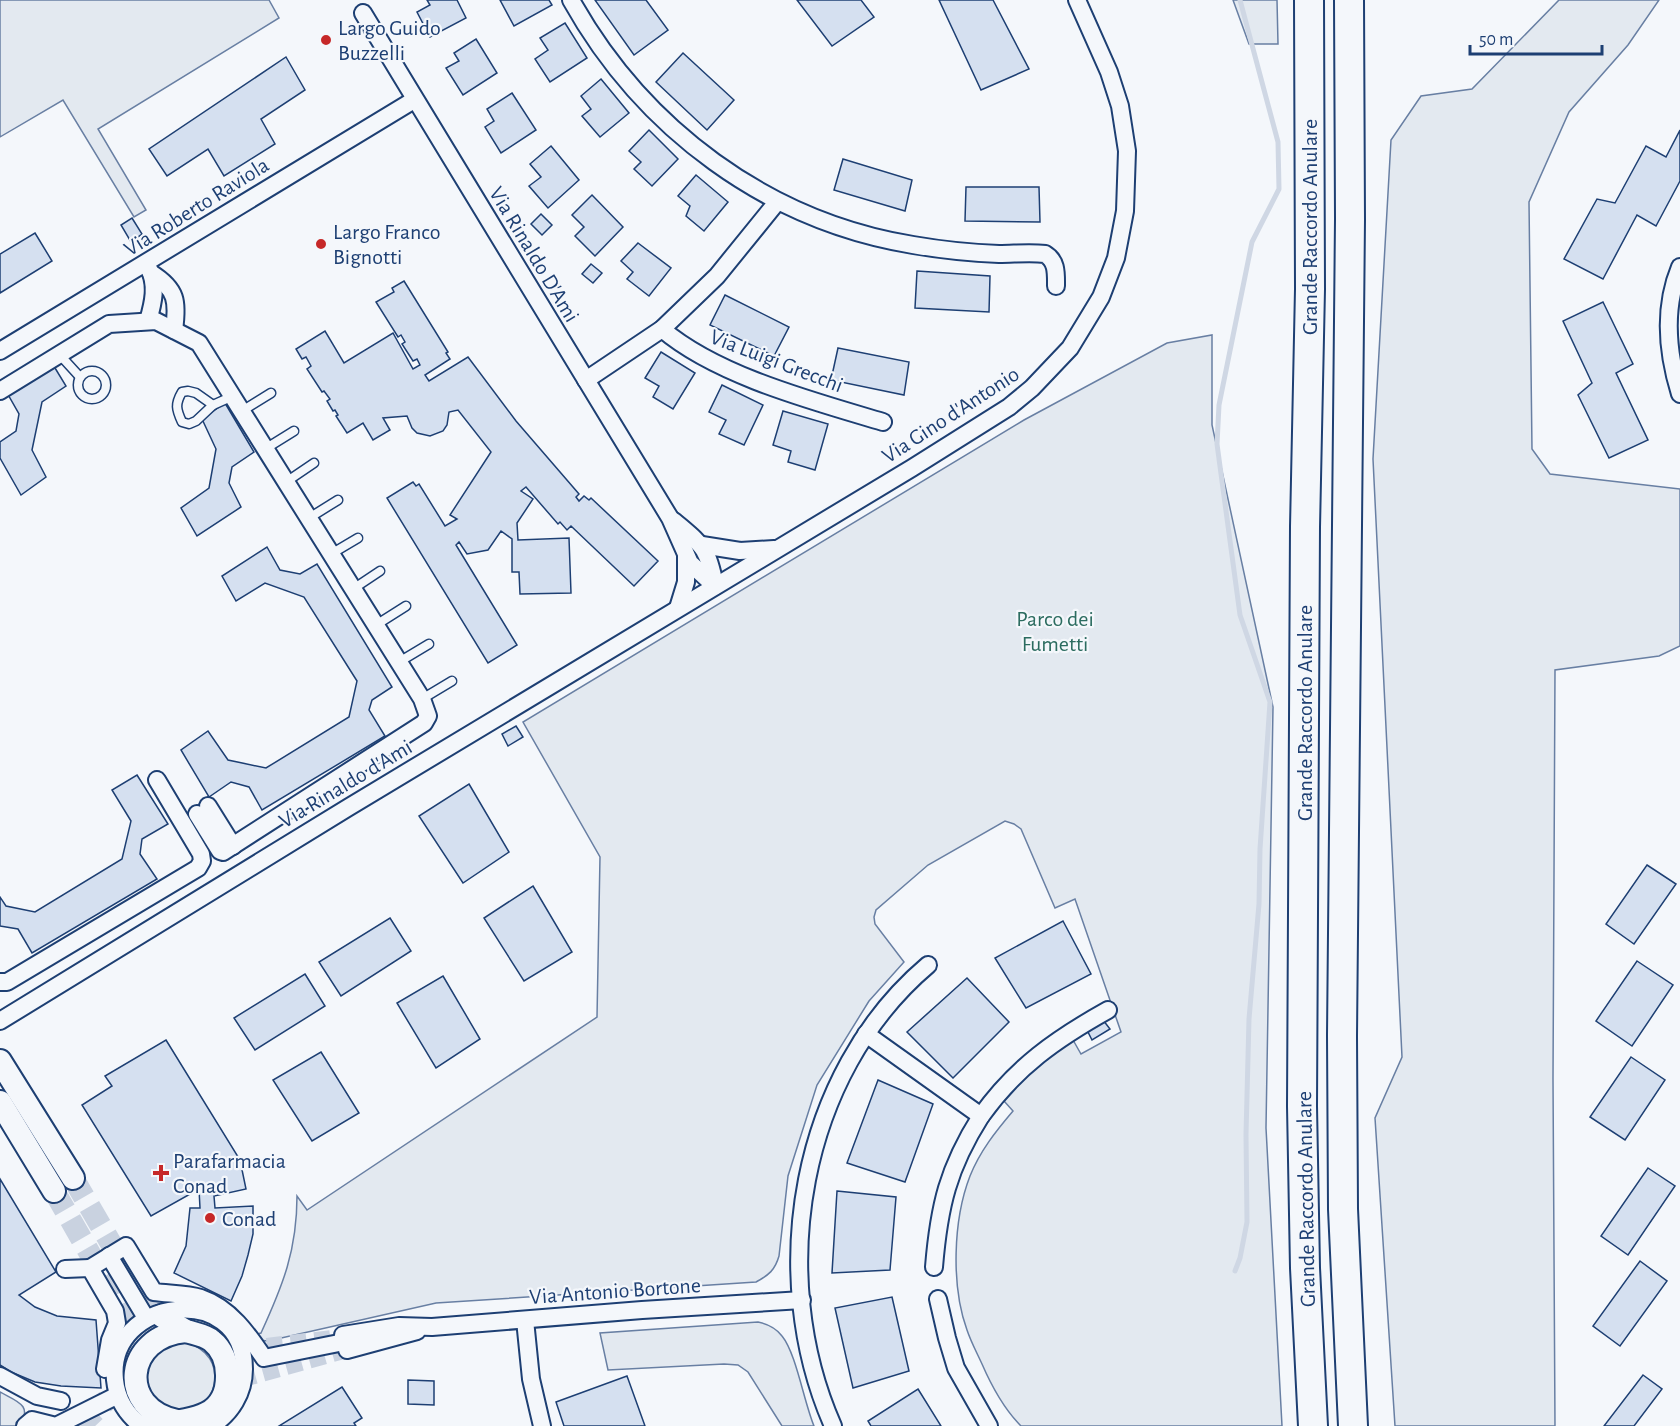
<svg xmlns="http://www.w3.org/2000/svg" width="1680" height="1426" font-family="'Alegreya Sans',sans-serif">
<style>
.green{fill:#e3e9f0;stroke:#687fa3;stroke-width:1.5}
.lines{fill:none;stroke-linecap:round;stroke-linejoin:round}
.stream{stroke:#cfd7e4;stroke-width:5}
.building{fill:#d5e0f0;stroke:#1d3f73;stroke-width:1.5}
.street-tunnel{stroke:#c9d2e0;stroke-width:16;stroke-dasharray:16 8;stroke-linecap:butt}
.secondary-tunnel{stroke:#c9d2e0;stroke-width:22;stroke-dasharray:22 11;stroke-linecap:butt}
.lane-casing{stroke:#1d3f73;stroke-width:11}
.street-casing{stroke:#1d3f73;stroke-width:20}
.secondary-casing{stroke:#1d3f73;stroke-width:26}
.highway-casing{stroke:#1d3f73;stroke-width:32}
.lane{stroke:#f4f7fb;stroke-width:8}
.street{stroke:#f4f7fb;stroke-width:16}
.secondary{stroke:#f4f7fb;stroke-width:22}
.highway{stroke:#f4f7fb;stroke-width:28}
.poi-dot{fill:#c62828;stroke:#f4f7fb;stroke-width:2}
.labels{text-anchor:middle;stroke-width:4.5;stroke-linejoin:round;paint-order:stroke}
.poi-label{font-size:22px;fill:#1d3f73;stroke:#f4f7fb;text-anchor:start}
.street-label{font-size:22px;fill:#1d3f73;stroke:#f4f7fb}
.park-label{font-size:22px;fill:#2c6c60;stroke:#f4f7fb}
</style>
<rect width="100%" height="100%" fill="#f4f7fb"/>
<g class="green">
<polygon points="0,0 269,0 279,18 98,129 146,210 134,217 63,100 0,137"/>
<polygon points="1233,0 1277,0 1278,44 1249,44"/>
<polygon points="1559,0 1659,0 1628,45 1569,112 1529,202 1532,449 1550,474 1680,489 1680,646 1659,656 1555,670 1553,1079 1555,1426 1395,1426 1375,1118 1402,1057 1373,459 1391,140 1421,96 1472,89"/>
<path d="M 1212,335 L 1212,425 L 1273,707 L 1266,1128 L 1282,1426 L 1021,1426 C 1003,1408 992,1387 982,1364 C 977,1353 971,1342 967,1330 C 951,1286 953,1220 970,1176 C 980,1151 996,1131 1013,1111 L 1004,1101 L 1023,1077 L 1073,1040 L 1081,1054 L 1121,1032 L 1075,899 L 1055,908 L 1021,829 L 1014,824 L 1005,821 L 928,865 L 876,910 L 874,917 L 875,924 L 904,962 L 869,1001 L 817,1085 L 788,1176 L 779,1256 C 775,1270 769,1275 756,1282 L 436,1303 L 268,1341 L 257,1340 L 257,1334 L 261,1333 C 283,1285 297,1250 297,1196 L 307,1210 L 597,1017 L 600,857 L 523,722 L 1024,420 L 1167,343 Z"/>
<path d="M 758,1322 C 768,1324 776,1328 782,1336 C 796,1353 804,1402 814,1426 L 782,1426 L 748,1372 L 738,1365 L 724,1364 L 608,1370 L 600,1333 Z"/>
<circle cx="181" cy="1377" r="34"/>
<path d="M 0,1392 C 16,1401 34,1405 19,1426 L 0,1426 Z"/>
</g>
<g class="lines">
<polyline class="stream" points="1235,1271 1240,1258 1247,1222 1246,1134 1249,1019 1259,904 1260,849 1270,702 1240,615 1217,444 1219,405 1252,242 1279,189 1278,142 1240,0"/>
</g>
<g class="building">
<polygon points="427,0 457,0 466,18 430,37 417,12 430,5"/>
<polygon points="500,0 549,0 552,5 514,26"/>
<polygon points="595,0 646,0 668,30 634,55"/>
<polygon points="797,0 861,0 874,17 832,46"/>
<polygon points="939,0 993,0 1029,69 981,90"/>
<polygon points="565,23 587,58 550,82 535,59 548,50 540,38"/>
<polygon points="476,39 497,73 463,95 446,68 459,61 454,53"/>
<polygon points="683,53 734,100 707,130 656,82"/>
<polygon points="286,57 305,90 261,119 275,144 224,176 208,149 167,176 149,149"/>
<polygon points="601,79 629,113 600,137 582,116 591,109 581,96"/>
<polygon points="512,93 536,130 501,153 485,127 494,121 487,109"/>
<polygon points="649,130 678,159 652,186 634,169 641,162 629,151"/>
<polygon points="1680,130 1680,181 1656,226 1637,215 1603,279 1564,259 1597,199 1615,203 1646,146 1666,157"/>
<polygon points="551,146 579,180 548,208 529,186 541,177 530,164"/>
<polygon points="843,159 912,180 905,211 834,190"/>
<polygon points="696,175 728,202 704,231 686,216 690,206 678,196"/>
<polygon points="966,187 1039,187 1040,222 965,221"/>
<polygon points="592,195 623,227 595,256 575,236 584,227 572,215"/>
<polygon points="541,214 552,225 542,235 531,224"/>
<polygon points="132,218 142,234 131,242 121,225"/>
<polygon points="35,233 52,261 0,293 0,254"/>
<polygon points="638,243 671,268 649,296 627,279 633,272 621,261"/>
<polygon points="591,264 602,273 593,283 582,274"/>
<polygon points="917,271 990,276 989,312 915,308"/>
<polygon points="404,281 448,352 446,353 450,359 425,375 429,381 468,357 516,421 579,494 576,497 579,501 584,496 589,500 591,498 658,561 634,586 571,526 567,530 560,522 558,524 526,487 521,491 533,499 517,523 518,540 569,538 571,593 520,594 519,572 512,572 512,539 501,531 488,550 467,554 459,542 456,545 517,645 488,663 387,498 413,482 416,486 419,484 445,526 457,519 450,515 491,452 458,410 449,412 447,425 443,431 430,436 417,433 412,428 407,416 383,418 390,430 373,440 363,423 347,433 336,416 338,415 335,410 333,411 327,401 330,399 324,391 322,392 307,369 311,366 306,357 302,359 296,349 325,331 344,363 393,333 413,369 420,365 417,359 413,361 402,344 405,342 401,335 398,337 376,302 394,292 392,288"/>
<polygon points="725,295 789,327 774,356 710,325"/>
<polygon points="1603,302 1633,364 1616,373 1648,440 1609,458 1578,395 1592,383 1563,321"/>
<polygon points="838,348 909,362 904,395 831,380"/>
<polygon points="661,352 695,373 673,409 653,397 659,386 645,378"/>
<polygon points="52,363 66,386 42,402 32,450 46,477 21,495 0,458 0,442 16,431 19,414 6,391"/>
<polygon points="722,385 763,405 744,445 719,434 726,420 709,412"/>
<polygon points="225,403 254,452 232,467 229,483 241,507 197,536 181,508 209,488 216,449 202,419"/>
<polygon points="783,411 828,424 815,470 788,462 791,451 773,445"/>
<polygon points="267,547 280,570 300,574 317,564 392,687 372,700 369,710 385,736 262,810 249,787 231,782 209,797 181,750 208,731 228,760 266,768 349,717 357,681 304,597 265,583 236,601 222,576"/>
<polygon points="516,726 523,737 508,746 502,734"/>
<polygon points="137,775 168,824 142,839 140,854 157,879 32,953 18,929 0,926 0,897 6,906 35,912 122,859 131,821 112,790"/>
<polygon points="469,784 509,852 463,883 419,816"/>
<polygon points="1647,865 1676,884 1634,944 1606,924"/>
<polygon points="533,886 572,952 524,981 484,918"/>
<polygon points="390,918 411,951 341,996 319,962"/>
<polygon points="1063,921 1091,974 1026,1008 995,958"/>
<polygon points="1637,961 1673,985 1632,1046 1596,1021"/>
<polygon points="305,974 325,1006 255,1050 234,1018"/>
<polygon points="443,976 480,1039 436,1068 397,1003"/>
<polygon points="967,978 1009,1022 953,1078 907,1032"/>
<polygon points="1103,1020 1110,1029 1092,1040 1086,1028"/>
<polygon points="166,1040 240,1160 246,1189 214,1196 215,1208 253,1206 253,1234 248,1255 242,1276 231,1301 174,1273 186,1246 190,1208 200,1208 199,1189 151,1216 82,1105 112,1086 105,1076"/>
<polygon points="321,1052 359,1113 312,1141 273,1080"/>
<polygon points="1631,1057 1665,1080 1625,1140 1590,1117"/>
<polygon points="878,1080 933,1104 905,1182 847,1163"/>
<polygon points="1648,1168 1675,1186 1628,1255 1601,1236"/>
<polygon points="0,1179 56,1272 19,1295 35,1307 57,1316 96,1320 101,1388 61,1386 35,1382 11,1372 0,1365"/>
<polygon points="837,1191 896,1197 890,1270 832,1273"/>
<polygon points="1640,1261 1667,1281 1620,1346 1593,1326"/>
<polygon points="892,1297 909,1371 853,1388 835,1308"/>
<polygon points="1643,1375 1662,1389 1634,1426 1604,1426"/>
<polygon points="627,1376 645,1426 564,1426 556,1402"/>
<polygon points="408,1380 434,1381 434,1405 408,1404"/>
<polygon points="342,1387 362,1418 354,1423 356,1426 279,1426"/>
<polygon points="918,1389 941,1426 871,1426 868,1421"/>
</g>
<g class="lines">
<g class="street-tunnel">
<polyline points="243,1349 331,1338"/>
<polyline points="240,1380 347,1350"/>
</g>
<g class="secondary-tunnel">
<polyline points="73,1178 135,1285 151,1307 162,1316"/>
<polyline points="54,1191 136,1334"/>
<polyline points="79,1426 107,1400"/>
</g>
<g class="lane-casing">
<g id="lane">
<polyline points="59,354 80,377"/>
<circle cx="92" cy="385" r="14"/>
<path d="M 188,391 L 196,393 L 213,405 L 196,421 L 189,424 L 182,422 C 176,409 175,404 182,392 Z"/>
<polyline points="213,405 233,396"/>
<polyline points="242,411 271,393"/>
<polyline points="265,449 294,431"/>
<polyline points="286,482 314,463"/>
<polyline points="309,518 338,500"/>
<polyline points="331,554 358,538"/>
<polyline points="353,589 380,571"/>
<polyline points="376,625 406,606"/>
<polyline points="399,662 429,644"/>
<polyline points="422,699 452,681"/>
</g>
</g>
<g class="street-casing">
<g id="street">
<path d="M 571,0 C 643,129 767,221 913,245 C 942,250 971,253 999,254 C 1014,254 1030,252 1045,254 C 1057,261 1056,273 1056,286"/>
<polyline points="363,13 670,518 690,563 715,586"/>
<path d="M 1680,267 C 1663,308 1667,352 1680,394"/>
<path d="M 151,273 C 177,289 178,302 174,330"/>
<path d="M 148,321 C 153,304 158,284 148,267"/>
<path d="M 662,329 C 717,376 813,401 883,422"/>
<polyline points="0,351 414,100"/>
<polyline points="586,380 662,329 717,276 777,202"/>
<polyline points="0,391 109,324 156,321 199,343 422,699 428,716 424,723 223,852 220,851 197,814"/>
<path d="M 674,521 C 702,545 708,547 715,586"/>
<polyline points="702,545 740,551 774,549"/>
<polyline points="678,608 686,582 686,556"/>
<polyline points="208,806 233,846"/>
<polyline points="0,982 7,982 198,868 202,861 201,854 157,780"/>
<polyline points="0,1021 349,807 912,468 1009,407 1032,388 1070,348 1101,297 1116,258 1125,211 1127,151 1120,106 1109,72 1077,0"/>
<path d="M 866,1034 L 981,1116 C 948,1168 939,1206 934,1267"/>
<path d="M 981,1116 C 1016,1067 1056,1039 1108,1010"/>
<polyline points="109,1256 146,1318"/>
<path d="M 90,1268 L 126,1246 L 154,1292 C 169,1294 187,1294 201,1298 C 230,1308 248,1334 264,1358 L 344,1342"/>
<polyline points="65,1269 90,1268 115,1311 117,1323 110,1340 105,1369"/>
<polyline points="938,1299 947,1338 956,1368 989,1426"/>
<polyline points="525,1320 531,1379 542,1426"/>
<polyline points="343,1335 399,1326 432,1327 642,1310 802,1300"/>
<polyline points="347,1350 417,1331"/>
<polyline points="0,1376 37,1396 61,1401"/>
<polyline points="25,1426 32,1420 56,1426 118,1395"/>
<path d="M 142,1426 C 127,1415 117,1399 115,1380 C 106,1297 244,1280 244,1369 C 244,1393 231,1414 211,1426"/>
<path d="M 833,1426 C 766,1275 799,1074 928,965"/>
</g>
</g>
<g class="secondary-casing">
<g id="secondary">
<polyline points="0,1061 73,1178"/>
<polyline points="0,1102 54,1191"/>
<path d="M 177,1421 C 117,1409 124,1336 186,1331"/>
<path d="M 147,1425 C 182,1420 228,1423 227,1375 C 227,1362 222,1349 212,1341 C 205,1335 195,1334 186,1331 C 178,1327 170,1321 162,1316"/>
</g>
</g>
<g class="highway-casing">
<g id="highway">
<polyline points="1309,0 1310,289 1305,527 1302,1106 1305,1268 1313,1426"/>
<polyline points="1349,0 1350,219 1342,1036 1343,1209 1353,1426"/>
</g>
</g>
<use href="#lane" class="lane"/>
<use href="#street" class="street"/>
<use href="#secondary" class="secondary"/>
<use href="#highway" class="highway"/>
</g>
<g class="poi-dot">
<circle cx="326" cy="40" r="6"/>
<circle cx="321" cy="244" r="6"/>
<path d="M158 1164h6v6h6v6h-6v6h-6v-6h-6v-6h6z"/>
<circle cx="210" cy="1218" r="6"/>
</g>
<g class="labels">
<g class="poi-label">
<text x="338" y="35">Largo Guido<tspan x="338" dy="25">Buzzelli</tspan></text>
<text x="333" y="239">Largo Franco<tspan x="333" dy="25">Bignotti</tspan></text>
<text x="173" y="1168">Parafarmacia<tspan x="173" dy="25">Conad</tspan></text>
<text x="222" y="1226">Conad</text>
</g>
<g class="street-label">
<text transform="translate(196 206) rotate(-32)" y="8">Via Roberto Raviola</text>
<text transform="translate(1309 227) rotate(-90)" y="8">Grande Raccordo Anulare</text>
<text transform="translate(535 254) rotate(59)" y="8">Via Rinaldo D'Ami</text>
<text transform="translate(777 360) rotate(21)" y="8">Via Luigi Grecchi</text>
<text transform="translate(950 414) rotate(-33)" y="8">Via Gino d'Antonio</text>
<text transform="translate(1304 713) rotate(-90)" y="8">Grande Raccordo Anulare</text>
<text transform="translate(345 783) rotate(-31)" y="8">Via Rinaldo d'Ami</text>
<text transform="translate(1305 1199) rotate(-91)" y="8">Grande Raccordo Anulare</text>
<text transform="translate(615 1290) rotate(-4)" y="8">Via Antonio Bortone</text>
</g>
<g class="park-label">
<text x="1055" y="626">Parco dei<tspan x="1055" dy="25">Fumetti</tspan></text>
</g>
</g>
<path d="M1470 45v9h132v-9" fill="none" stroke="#1d3f73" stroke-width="3"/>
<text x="1479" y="45" font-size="18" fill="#1d3f73" stroke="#f4f7fb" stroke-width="4.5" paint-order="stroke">50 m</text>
</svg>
